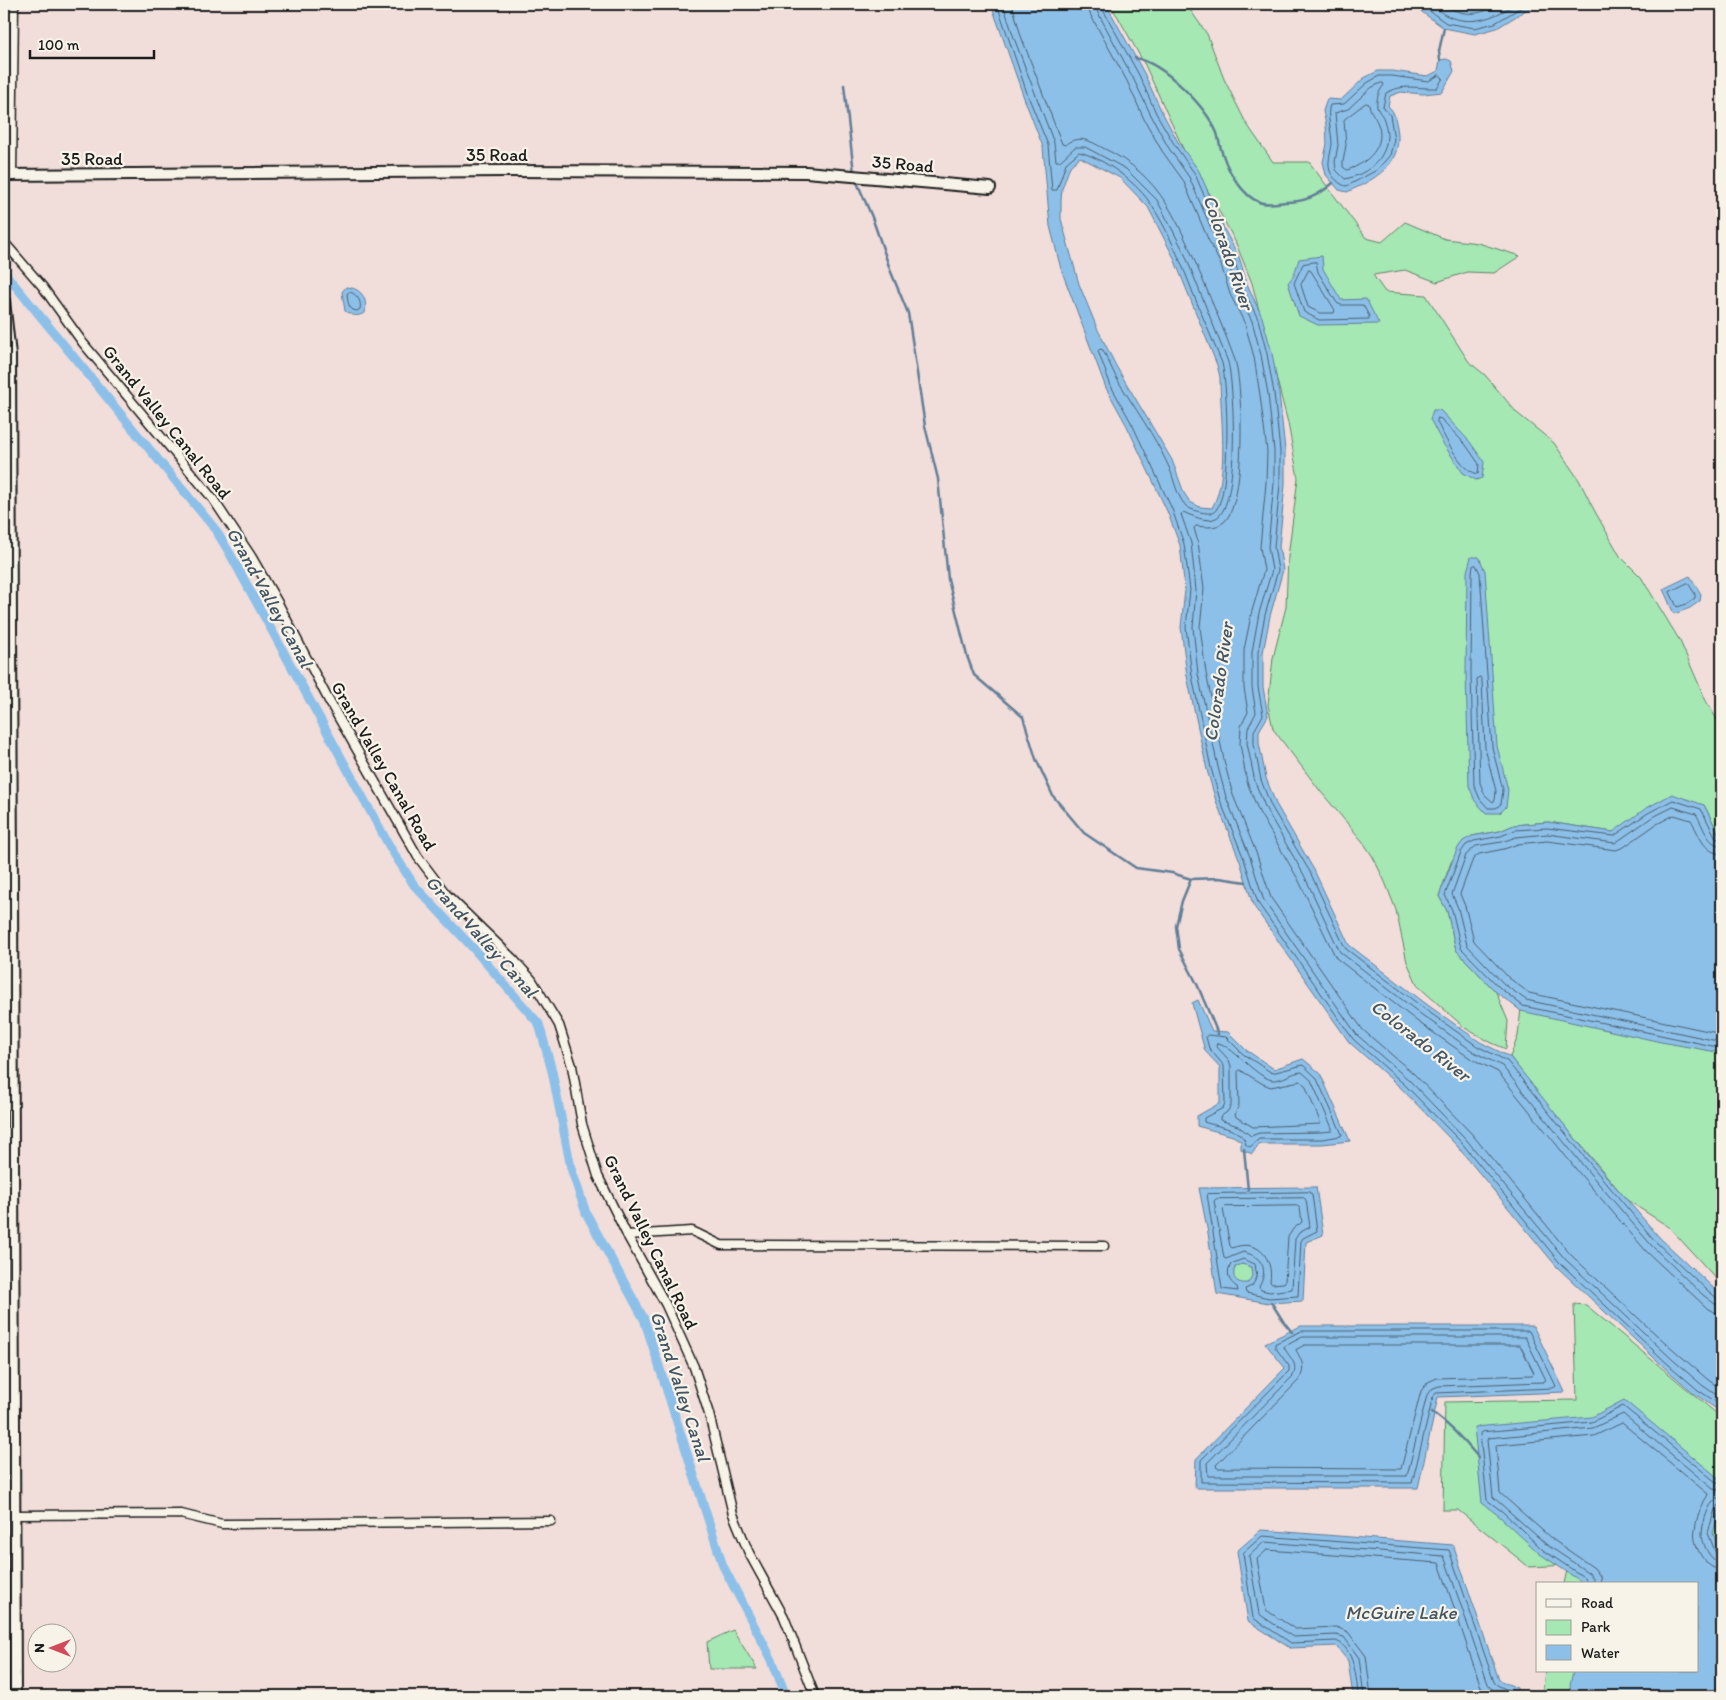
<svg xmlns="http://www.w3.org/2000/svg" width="1726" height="1700" font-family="Itim,sans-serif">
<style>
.green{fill:#a5e8b3;stroke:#608268}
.water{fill:#8dc0e9;stroke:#607e97;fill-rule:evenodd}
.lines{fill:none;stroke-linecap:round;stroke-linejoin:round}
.shore{stroke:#495e6e;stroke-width:1}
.stream{stroke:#607e97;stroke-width:2.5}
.canal{stroke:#8dc0e9;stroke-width:9}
.minor-casing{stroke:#1c1c1c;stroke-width:11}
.tertiary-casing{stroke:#1c1c1c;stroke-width:14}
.minor{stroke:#f7f3e8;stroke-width:8}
.tertiary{stroke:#f7f3e8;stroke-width:10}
.labels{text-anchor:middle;stroke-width:4.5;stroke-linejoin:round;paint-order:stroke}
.street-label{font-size:18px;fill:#1c1c1c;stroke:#f7f3e8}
.water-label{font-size:19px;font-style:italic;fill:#445564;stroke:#f7f3e8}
</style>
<rect width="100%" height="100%" fill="#f1ddda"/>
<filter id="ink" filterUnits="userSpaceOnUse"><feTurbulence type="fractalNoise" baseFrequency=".02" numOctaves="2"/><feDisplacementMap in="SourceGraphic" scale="10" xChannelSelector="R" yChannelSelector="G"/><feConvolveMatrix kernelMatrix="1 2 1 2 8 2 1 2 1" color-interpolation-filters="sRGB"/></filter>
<g filter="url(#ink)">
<g class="green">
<polygon points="1109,4 1186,4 1207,34 1224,79 1246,123 1273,162 1309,162 1366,238 1382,242 1405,222 1445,239 1478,243 1520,256 1494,273 1467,272 1437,282 1405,270 1373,275 1385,292 1426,295 1469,362 1485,375 1517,413 1554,443 1579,480 1593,508 1620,556 1641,577 1680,641 1706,701 1722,728 1722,840 1704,805 1613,832 1548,822 1514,825 1500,831 1472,836 1451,862 1439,896 1447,911 1456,950 1496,992 1508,1021 1506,1049 1490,1042 1465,1028 1418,986 1407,962 1396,910 1385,882 1373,857 1363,842 1321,792 1273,729 1268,705 1273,658 1286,607 1288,557 1298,478 1288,423 1252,283 1235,241 1211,196 1186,155 1145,65 1118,17"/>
<polygon points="1521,1008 1722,1049 1722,1285 1669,1227 1627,1200 1544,1101 1510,1057 1518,1036"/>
<circle cx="1243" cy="1274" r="10"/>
<polygon points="1574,1304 1586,1305 1722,1418 1722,1696 1542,1696 1545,1671 1697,1671 1697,1584 1564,1584 1568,1565 1529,1567 1458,1510 1443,1510 1445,1402 1577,1400"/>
<polygon points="733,1630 757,1669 709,1669 707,1642"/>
</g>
<g class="water">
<path d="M 991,4 L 1106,4 L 1144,73 L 1161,110 L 1178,142 L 1199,171 L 1225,231 L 1239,257 L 1248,286 L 1262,317 L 1272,353 L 1279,393 L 1285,450 L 1285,484 L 1279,547 L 1283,570 L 1270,616 L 1263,653 L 1263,687 L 1268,716 L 1259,731 L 1259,743 L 1266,778 L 1276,804 L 1314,870 L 1349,945 L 1429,1006 L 1480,1042 L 1510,1057 L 1594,1162 L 1660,1238 L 1722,1296 L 1722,1413 L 1695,1394 L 1666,1369 L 1557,1267 L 1457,1146 L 1401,1088 L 1349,1042 L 1253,905 L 1240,861 L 1216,801 L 1207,770 L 1187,676 L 1181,627 L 1185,590 L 1180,545 L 1167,511 L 1127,426 L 1106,388 L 1061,269 L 1050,226 L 1043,147 L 1024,98 ZM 1080,157 L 1120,178 L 1148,207 L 1173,256 L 1217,365 L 1220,377 C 1220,413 1230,477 1212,508 L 1200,507 L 1190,502 L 1184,493 L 1172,460 L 1116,366 L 1097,328 L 1079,284 L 1061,219 L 1061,200 L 1062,189 L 1070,166 Z"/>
<polygon points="1411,4 1536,4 1497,28 1475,34 1444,28"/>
<path d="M 1446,59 L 1451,61 L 1454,71 L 1442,92 L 1423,94 L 1401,92 L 1390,96 L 1388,106 C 1395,112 1395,118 1397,127 C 1404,164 1376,179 1347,192 L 1339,190 L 1326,175 L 1323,162 L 1327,144 L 1326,125 L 1323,111 L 1327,99 L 1341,100 L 1364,78 L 1378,71 L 1392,71 L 1428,76 L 1438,71 L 1440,60 Z"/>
<polygon points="1322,256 1323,269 1341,300 1366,299 1379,324 1318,325 1299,316 1288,283 1294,275 1299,259"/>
<path d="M 346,287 C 361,288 368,298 365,313 C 356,317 353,316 345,311 L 342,292 Z"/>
<polygon points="1433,410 1440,410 1470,442 1484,462 1482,478 1476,480 1463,473 1442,442 1430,419"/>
<polygon points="1471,557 1479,557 1485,571 1497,746 1508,790 1506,807 1500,813 1486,813 1475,801 1469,786 1466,673 1467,572"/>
<polygon points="1690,576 1701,594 1700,601 1690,608 1674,614 1663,589"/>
<polygon points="1672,794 1704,805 1722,840 1722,1053 1661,1042 1521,1011 1496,992 1456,950 1447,911 1439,896 1457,849 1463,841 1472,836 1500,831 1514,825 1548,822 1613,832 1645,809"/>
<polygon points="1198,1000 1212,1031 1228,1032 1246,1050 1274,1069 1303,1059 1320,1073 1350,1141 1322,1144 1259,1144 1252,1154 1241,1149 1241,1141 1233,1136 1197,1126 1197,1116 1220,1103 1220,1067 1205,1051 1192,1003"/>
<path d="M 1316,1187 L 1323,1235 L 1306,1242 L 1303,1301 L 1269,1303 L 1217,1294 L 1208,1233 L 1199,1188 ZM 1242,1264 L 1251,1267 L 1252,1276 L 1248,1283 C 1237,1284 1231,1279 1235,1267 Z"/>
<polygon points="1301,1326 1533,1326 1565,1392 1438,1397 1418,1488 1195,1488 1196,1459 1285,1368 1265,1343"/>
<polygon points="1624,1400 1722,1481 1722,1503 1713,1533 1722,1557 1722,1688 1708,1696 1573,1696 1570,1686 1573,1671 1697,1671 1697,1584 1585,1584 1540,1554 1499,1516 1482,1503 1474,1427 1592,1417"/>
<polygon points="1261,1530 1453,1545 1499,1680 1517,1688 1518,1696 1353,1696 1348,1661 1336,1646 1290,1648 1248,1621 1237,1551"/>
</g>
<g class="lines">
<g class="shore">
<path d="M 997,4 L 1028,96 L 1048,145 L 1052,190 L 1057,190 L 1066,163 L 1079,152 C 1104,158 1139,184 1152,206 C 1166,227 1176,251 1186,275 C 1197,304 1210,334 1222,363 C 1228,387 1231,492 1216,510 C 1213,514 1210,513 1206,513 C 1199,512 1190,510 1185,505 C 1175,493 1174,476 1167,463 C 1154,435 1136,410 1120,384 C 1113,373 1109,361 1103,350 L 1100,349 L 1098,351 L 1111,386 L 1132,424 L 1172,509 L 1184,544 L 1190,590 L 1186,627 L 1192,676 L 1211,768 L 1220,800 L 1244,859 L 1258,903 L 1353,1039 L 1404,1084 L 1461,1142 L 1560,1263 L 1669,1365 L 1698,1390 L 1722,1406"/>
<path d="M 1003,4 L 1014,38 L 1054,143 L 1056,161 L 1060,161 L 1075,147 L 1085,147 L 1126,169 L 1157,200 L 1184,252 L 1228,362 C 1234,385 1240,507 1216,518 C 1206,523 1193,516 1183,512 L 1181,514 L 1191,543 L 1196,590 L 1193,627 L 1198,674 L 1218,767 L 1226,797 L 1250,857 L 1264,901 L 1357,1035 L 1409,1080 L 1465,1138 L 1565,1259 L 1673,1360 L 1702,1385 L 1722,1399"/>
<path d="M 1012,4 L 1021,36 L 1062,144 L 1065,145 C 1079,134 1090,141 1103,148 C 1162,176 1178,222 1202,278 C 1213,305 1225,332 1235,360 C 1243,388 1246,500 1225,521 C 1217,529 1206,527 1196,526 L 1194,528 L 1198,542 L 1204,589 L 1200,627 L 1206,673 L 1225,765 L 1233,795 L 1257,855 L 1271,898 L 1363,1030 L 1414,1074 L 1471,1133 L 1570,1254 L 1650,1329 L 1707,1379 L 1722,1390"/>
<polyline points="1088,4 1090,14 1127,81 1144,119 1162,151 1183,180 1208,239 1221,265 1230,294 1245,324 1254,357 1260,395 1267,451 1266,483 1260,547 1264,570 1252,611 1244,650 1244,688 1248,712 1241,726 1240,744 1247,782 1259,812 1298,879 1336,958 1418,1022 1470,1058 1498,1072 1580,1174 1646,1251 1708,1309 1714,1312 1722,1314"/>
<polyline points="1096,4 1097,11 1133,78 1151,115 1168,147 1189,177 1214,235 1228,262 1237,291 1252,321 1261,355 1268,394 1274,451 1274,483 1268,547 1272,570 1259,613 1252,652 1252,687 1256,713 1248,728 1247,743 1255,782 1266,809 1304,875 1340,952 1422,1015 1474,1052 1502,1066 1586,1169 1652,1246 1703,1295 1715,1304 1722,1306"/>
<polyline points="1102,4 1102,8 1139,75 1156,113 1174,144 1195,174 1220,233 1234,259 1243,289 1258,319 1267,354 1274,393 1280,451 1280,484 1274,547 1278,570 1265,615 1258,652 1258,687 1263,715 1254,731 1254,744 1261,780 1271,806 1310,872 1345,948 1426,1010 1477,1046 1507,1061 1591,1165 1656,1242 1707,1290 1718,1299 1722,1300"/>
<polyline points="1420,4 1446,23 1475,28 1495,23 1527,4"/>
<path d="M 1430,4 C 1436,8 1443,15 1450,17 C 1474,26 1495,17 1516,4"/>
<path d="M 1443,4 C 1463,18 1481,15 1501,4"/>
<path d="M 1440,75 L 1443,78 L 1437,88 C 1419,89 1403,83 1386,93 L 1383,107 L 1390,115 L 1394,139 L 1390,155 L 1377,170 L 1347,186 C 1341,186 1332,177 1330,171 C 1327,162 1331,153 1332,144 C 1332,132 1326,115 1330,105 L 1344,104 L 1367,83 L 1379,76 L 1392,76 L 1428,81 Z"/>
<path d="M 1381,83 L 1383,83 L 1384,85 C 1379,91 1376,98 1377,107 C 1378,112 1383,115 1384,120 C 1395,150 1374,173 1345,179 L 1336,170 L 1335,162 L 1338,145 L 1335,113 L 1348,109 L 1371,88 Z"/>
<path d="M 1366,103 L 1369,104 C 1370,112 1374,115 1377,122 C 1388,145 1367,164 1347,170 L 1343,167 L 1343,162 L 1346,145 L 1344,120 Z"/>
<polygon points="1316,262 1318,272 1337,303 1341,305 1363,305 1369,316 1369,319 1319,320 1304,312 1294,283 1303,264"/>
<polygon points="1309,270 1311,271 1335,310 1334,313 1320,313 1308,307 1301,285"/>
<path d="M 350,292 C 357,294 362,302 360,309 L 357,311 C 348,310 348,302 347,294 Z"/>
<path d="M 1438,418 L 1441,419 L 1466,445 L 1479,464 L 1478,474 C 1461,471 1444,436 1437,422 Z"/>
<polygon points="1476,565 1480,573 1492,747 1503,790 1501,804 1496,808 1488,808 1480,799 1474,785 1471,673 1472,572 1473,566"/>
<polygon points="1688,583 1695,594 1695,598 1687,604 1677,607 1670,592"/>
<polygon points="1480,677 1482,681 1485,748 1496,791 1495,800 1493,802 1485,795 1480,783 1477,679"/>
<polyline points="1722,840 1716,838 1701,809 1673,800 1648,813 1614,836 1547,828 1515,830 1501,836 1474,841 1466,845 1461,852 1445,895 1452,910 1461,948 1500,988 1523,1006 1722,1048"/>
<path d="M 1722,846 C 1707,845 1703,825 1696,814 L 1673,807 L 1651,818 L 1615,843 L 1547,834 L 1516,837 L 1502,842 L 1476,846 L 1466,855 L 1452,894 L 1458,908 L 1467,945 L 1504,984 L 1526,1000 L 1722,1042"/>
<path d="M 1722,854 C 1703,853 1699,834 1691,820 L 1674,815 L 1655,825 L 1624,847 L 1616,850 L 1547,841 L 1518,844 L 1504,849 L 1479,854 L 1473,859 L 1460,894 L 1465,906 L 1474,941 L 1509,978 L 1529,993 L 1722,1034"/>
<path d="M 1208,1035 L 1226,1037 L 1243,1054 L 1272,1073 L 1303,1065 L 1316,1077 L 1342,1134 L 1341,1136 L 1322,1139 L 1259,1139 L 1250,1147 L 1246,1145 C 1244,1128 1217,1127 1204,1122 L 1204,1118 L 1223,1108 L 1225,1103 L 1224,1066 L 1209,1048 L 1206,1037 Z"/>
<path d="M 1218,1043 C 1230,1044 1256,1077 1272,1080 C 1282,1081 1292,1072 1302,1072 L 1311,1080 L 1332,1128 L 1332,1131 L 1321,1132 L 1259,1133 L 1251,1136 L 1238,1126 L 1220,1120 L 1220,1117 L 1227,1112 L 1231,1106 L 1231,1066 L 1229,1060 L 1216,1046 Z"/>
<polygon points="1240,1070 1263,1084 1271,1087 1300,1081 1305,1085 1321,1124 1253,1127 1236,1117 1235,1115 1239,1104 1238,1072"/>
<path d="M 1309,1192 L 1312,1194 L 1317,1231 L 1303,1238 L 1301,1241 L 1298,1296 L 1269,1298 L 1246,1293 L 1245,1289 L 1252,1286 L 1257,1277 L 1255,1264 L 1243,1259 L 1231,1264 C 1226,1274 1228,1281 1237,1287 L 1238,1291 L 1222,1289 L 1207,1194 Z"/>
<path d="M 1304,1198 L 1306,1200 L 1310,1227 L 1299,1233 L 1295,1239 L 1292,1289 L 1270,1292 L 1261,1290 L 1259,1287 C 1269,1269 1262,1256 1243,1252 L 1226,1259 L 1224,1258 L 1214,1201 L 1216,1199 Z"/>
<path d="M 1297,1206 L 1300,1208 L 1302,1222 L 1293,1229 L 1288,1237 L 1285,1282 L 1283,1283 L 1272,1284 L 1270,1282 C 1274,1257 1257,1238 1232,1248 L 1230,1246 L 1223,1209 L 1225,1207 Z"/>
<polygon points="1302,1331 1529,1331 1556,1386 1553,1388 1436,1393 1433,1397 1412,1483 1201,1482 1201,1460 1289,1371 1289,1366 1275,1347 1275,1344"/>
<path d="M 1303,1337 L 1525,1337 L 1546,1380 L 1543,1382 L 1439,1386 L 1431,1389 L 1427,1395 L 1407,1476 L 1208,1476 L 1207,1463 L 1293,1376 C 1299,1363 1289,1358 1284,1347 Z"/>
<path d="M 1305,1345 L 1520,1345 L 1534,1373 L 1532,1375 L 1437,1378 L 1428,1382 L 1421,1391 L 1401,1469 L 1217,1468 L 1216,1465 L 1299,1380 C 1306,1368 1302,1361 1296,1350 Z"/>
<path d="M 1722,1499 C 1718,1499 1715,1500 1712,1503 C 1707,1509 1702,1526 1702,1533 C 1702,1544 1710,1562 1722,1563"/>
<polyline points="1722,1505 1718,1506 1715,1509 1708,1533 1716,1554 1722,1557"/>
<polyline points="1587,1584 1585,1578 1543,1550 1503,1512 1487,1500 1480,1434 1481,1432 1592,1422 1623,1406 1717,1483 1722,1485"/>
<polyline points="1593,1584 1593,1578 1589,1573 1547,1545 1493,1497 1487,1440 1488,1438 1593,1428 1623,1414 1713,1489 1722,1491"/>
<path d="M 1601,1584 L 1600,1576 L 1594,1568 L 1552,1539 L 1500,1493 L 1496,1445 L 1594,1436 L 1622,1423 L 1708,1494 C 1707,1498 1704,1500 1703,1504 C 1699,1511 1696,1521 1695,1530 C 1692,1545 1705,1570 1722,1570"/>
<path d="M 1358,1696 C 1357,1680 1354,1647 1336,1641 L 1291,1643 L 1253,1618 L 1243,1553 L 1262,1536 L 1449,1550 L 1494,1682 L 1497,1685 L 1512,1692 L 1513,1696"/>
<polyline points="1364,1696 1359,1658 1344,1637 1336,1635 1293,1637 1259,1614 1249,1556 1264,1542 1444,1556 1488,1684 1493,1690 1506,1696"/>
<polyline points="1371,1696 1366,1656 1348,1632 1336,1627 1295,1629 1266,1610 1257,1559 1267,1550 1439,1563 1481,1687 1489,1696"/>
</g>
<g class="stream">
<path d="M 1135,58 C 1164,63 1206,107 1217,133 C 1219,140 1220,148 1223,155 C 1228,171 1243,196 1259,202 C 1266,205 1277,203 1285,202 C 1305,202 1318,196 1333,183"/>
<polyline points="1440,60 1439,51 1444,28"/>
<polyline points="844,85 854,173"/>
<polyline points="856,180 872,217 891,272 908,313 925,426 938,479 948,579 967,656 974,675 1023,717 1036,759 1053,796 1084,833 1136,868 1172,873 1191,879 1219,878 1246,882"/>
<polyline points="1191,879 1182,901 1176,926 1179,949 1197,984 1218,1034"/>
<polyline points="1244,1149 1248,1190"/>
<polyline points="1271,1302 1283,1321 1292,1332"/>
<path d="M 1432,1412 C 1450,1425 1464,1440 1478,1457"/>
</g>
<polyline class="canal" points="4,272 215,529 229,552 391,849 414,885 473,948 539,1024 552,1071 571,1168 586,1213 644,1319 723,1566 772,1660 786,1696"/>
<g class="minor-casing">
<g id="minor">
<polyline points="12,176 14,4"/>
<polyline points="4,242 42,286 83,343 213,499 251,556 278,603 328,699 418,857 446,894 512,958 532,980 559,1025 572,1066 582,1124 598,1176 627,1235 666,1305 694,1367 709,1414 733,1514 749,1553 784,1617 815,1696"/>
<polyline points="4,1167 12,1167"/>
<polyline points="627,1235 692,1231 721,1245 1104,1246"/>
<polyline points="14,1515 181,1514 222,1524 551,1521"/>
</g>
</g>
<g class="tertiary-casing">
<g id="tertiary">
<polyline points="4,175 504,171 806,172 990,188"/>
<polyline points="4,301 10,355 15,1696"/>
</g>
</g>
<use href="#minor" class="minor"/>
<use href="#tertiary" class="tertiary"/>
</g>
</g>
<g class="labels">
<g class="street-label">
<text x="497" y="161">35 Road</text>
<text x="92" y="165">35 Road</text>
<text transform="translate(903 164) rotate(5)" y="6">35 Road</text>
<text transform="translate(167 422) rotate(51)" y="6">Grand Valley Canal Road</text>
<text transform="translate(384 766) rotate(60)" y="6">Grand Valley Canal Road</text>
<text transform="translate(651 1242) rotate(64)" y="6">Grand Valley Canal Road</text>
</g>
<g class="water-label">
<text transform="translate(1229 252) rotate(71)" y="7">Colorado River</text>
<text transform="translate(270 597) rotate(61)" y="7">Grand Valley Canal</text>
<text transform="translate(1218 682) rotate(-82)" y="7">Colorado River</text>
<text transform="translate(482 936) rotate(48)" y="7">Grand Valley Canal</text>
<text transform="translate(1421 1040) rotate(38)" y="7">Colorado River</text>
<text transform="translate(681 1386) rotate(72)" y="7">Grand Valley Canal</text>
<text x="1401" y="1619">McGuire Lake</text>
</g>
</g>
<rect width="1726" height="1700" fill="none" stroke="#f7f3e8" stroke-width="20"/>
<rect x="10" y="10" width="1706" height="1680" fill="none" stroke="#1c1c1c" stroke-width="2" filter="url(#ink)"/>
<rect x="1536" y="1582" width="162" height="90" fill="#f7f3e8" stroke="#9f9d96"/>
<rect x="1546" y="1599" width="25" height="8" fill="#f7f3e8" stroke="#9f9d96"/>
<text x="1581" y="1608" font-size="15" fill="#1c1c1c">Road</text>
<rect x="1546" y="1620" width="25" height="15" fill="#a5e8b3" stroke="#9f9d96"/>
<text x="1581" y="1632" font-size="15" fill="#1c1c1c">Park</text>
<rect x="1546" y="1645" width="25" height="15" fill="#8dc0e9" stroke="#9f9d96"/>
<text x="1581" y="1658" font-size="15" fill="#1c1c1c">Water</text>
<g transform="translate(52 1648) rotate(270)"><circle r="24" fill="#f7f3e8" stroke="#9f9d96"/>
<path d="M0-4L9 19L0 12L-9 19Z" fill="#d1495b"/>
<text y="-8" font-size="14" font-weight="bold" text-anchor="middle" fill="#1c1c1c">N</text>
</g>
<path d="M30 50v8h124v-8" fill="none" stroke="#1c1c1c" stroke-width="2.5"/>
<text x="38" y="50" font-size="15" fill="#1c1c1c" stroke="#f7f3e8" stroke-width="4" paint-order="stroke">100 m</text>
</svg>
